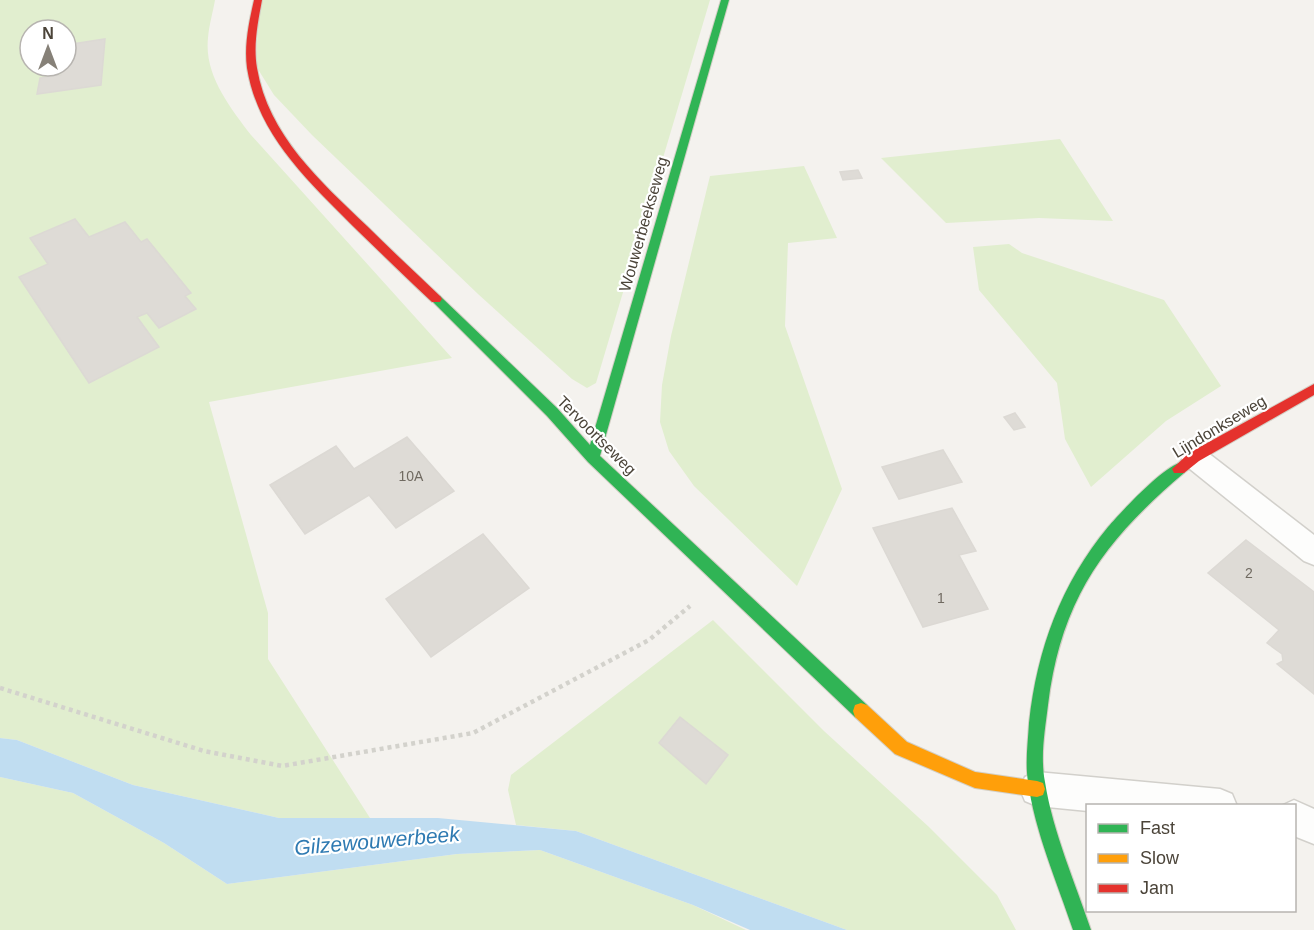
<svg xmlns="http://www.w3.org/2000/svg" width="1314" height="930" font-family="Arial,sans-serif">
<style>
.green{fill:#e1eecf;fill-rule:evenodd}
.water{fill:#c0ddf1}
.building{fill:#dedbd6;stroke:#dcd9d4;stroke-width:1.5}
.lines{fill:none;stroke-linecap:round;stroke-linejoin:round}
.lane-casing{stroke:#d2d0cb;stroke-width:3}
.fast-casing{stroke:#d3cfc5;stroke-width:2}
.slow-casing{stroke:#d3cfc5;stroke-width:2}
.jam-casing{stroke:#d3cfc5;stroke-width:2}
.path{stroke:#d3d2cc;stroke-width:4.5;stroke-dasharray:4 4;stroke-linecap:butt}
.lane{fill:#fdfdfc;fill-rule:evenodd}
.fast{fill:#30b455;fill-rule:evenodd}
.slow{fill:#ff9f0a;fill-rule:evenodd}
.jam{fill:#e5322d;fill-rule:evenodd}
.labels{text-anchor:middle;stroke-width:4.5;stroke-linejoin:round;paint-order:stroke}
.number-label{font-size:14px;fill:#706a61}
.street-label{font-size:16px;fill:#4b4439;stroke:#fff}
.near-water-label{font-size:21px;font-style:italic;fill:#2e7ab2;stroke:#fff}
</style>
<rect width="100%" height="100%" fill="#f4f2ee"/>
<g class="green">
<path d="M 0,0 L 215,0 C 213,12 209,25 208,38 C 204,75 230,107 251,135 L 452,358 L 209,402 L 268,613 L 268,659 L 370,818 L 279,818 L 133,785 L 17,740 L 0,738 ZM 30,30 L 66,30 L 66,66 L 30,66 Z"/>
<polygon points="259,0 710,0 596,383 587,388 572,379 478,294 312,135 274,95 256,66"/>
<polygon points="1060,139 1113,221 1039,218 946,223 881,158"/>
<polygon points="804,166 837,238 788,243 785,326 842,489 797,586 694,486 669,451 660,422 662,385 671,336 710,176"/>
<polygon points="1009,244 1022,253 1164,300 1221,386 1166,421 1091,487 1065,439 1057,383 979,290 973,247"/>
<polygon points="713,620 824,731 929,827 997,895 1016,930 847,930 576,831 516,825 508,790 511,775"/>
<polygon points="0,777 73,793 164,843 227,884 457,854 540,850 693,905 746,930 0,930"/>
</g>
<polygon class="water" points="0,738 17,740 133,785 279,818 438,818 576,831 847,930 750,930 693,905 540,850 457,854 227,884 164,843 73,793 0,777"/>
<g class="building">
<polygon points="105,39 101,85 37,94 40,78 61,75 62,66 66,66 66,45"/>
<polygon points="858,170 862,178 843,180 840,172"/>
<polygon points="75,219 89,237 125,222 141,242 147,239 191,293 185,296 196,309 159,328 147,313 137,317 159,347 89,383 19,277 48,264 30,238"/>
<polygon points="1015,413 1025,427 1014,430 1004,417"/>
<polygon points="407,437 454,491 396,528 369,495 305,534 270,485 336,446 354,469"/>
<polygon points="943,450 962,482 899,499 882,467"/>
<polygon points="952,508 976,551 959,555 988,609 923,627 873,528"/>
<polygon points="483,534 529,588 431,657 386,599"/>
<polygon points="1246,540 1314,592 1314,694 1277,664 1283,661 1282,654 1267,643 1279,630 1208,573"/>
<polygon points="680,717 728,755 706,784 659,743"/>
</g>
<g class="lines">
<g class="lane-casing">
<g id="lane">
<polygon points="1194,446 1203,449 1314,535 1314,565 1304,561 1185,465 1181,457 1185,449"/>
<polygon points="1037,772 1220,789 1232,794 1237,806 1088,806 1088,811 1037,806 1025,801 1020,789 1025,777"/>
<polygon points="1294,800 1314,809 1314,844 1294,836 1294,806 1281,806"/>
</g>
</g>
<g class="fast-casing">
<g id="fast">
<polygon points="721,0 729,0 600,456 867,705 869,711 867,717 861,719 855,717 588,462 547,416 430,299 436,295 440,296 557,408 590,445"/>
<path d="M 1179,463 L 1184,465 L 1186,469 L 1184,473 C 1104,541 1061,599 1048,705 C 1045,730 1040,757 1045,782 C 1053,833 1075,882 1091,930 L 1073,930 C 1057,882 1035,832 1028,782 C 1025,762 1028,742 1029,723 C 1037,649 1061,584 1108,527 C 1122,511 1160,470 1179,463 Z"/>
</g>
</g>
<g class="slow-casing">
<polygon id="slow" points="861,703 867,705 907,742 975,772 1037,781 1043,783 1045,789 1043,795 1037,797 975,788 895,754 855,717 853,711 855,705"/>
</g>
<g class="jam-casing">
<g id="jam">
<path d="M 254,0 L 262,0 C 258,22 253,45 257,68 C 268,135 321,182 367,226 C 391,250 416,273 440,296 L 442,299 L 440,302 L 432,302 C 407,279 383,255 359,232 C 312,185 258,137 247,68 C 244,45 249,22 254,0 Z"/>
<polygon points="1314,384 1314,395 1199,461 1184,473 1174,473 1172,469 1189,453"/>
</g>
</g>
<polyline class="path" points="0,688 204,751 282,766 473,733 649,640 690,606"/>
<use href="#lane" class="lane"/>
<use href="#fast" class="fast"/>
<use href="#slow" class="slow"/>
<use href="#jam" class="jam"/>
</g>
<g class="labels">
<g class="number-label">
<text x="411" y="481">10A</text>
<text x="1249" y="578">2</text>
<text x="941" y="603">1</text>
</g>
<g class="street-label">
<text transform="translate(643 224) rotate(-74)" y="6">Wouwerbeekseweg</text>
<text transform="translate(1219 426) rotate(-31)" y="6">Lijndonkseweg</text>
<text transform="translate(597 435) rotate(45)" y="6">Tervoortseweg</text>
</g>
<g class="near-water-label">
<text transform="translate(377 841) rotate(-5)" y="7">Gilzewouwerbeek</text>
</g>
</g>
<rect x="1086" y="804" width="210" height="108" fill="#ffffff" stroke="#b7b4b0" stroke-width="1.5"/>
<rect x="1098" y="824" width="30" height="9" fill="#30b455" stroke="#b7b4b0" stroke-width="1.5"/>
<text x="1140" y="834" font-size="18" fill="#4b4439">Fast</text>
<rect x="1098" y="854" width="30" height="9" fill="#ff9f0a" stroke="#b7b4b0" stroke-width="1.5"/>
<text x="1140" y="864" font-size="18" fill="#4b4439">Slow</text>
<rect x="1098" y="884" width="30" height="9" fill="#e5322d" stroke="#b7b4b0" stroke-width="1.5"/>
<text x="1140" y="894" font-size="18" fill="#4b4439">Jam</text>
<g transform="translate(48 48)"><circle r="28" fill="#ffffff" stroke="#b7b4b0" stroke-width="1.5"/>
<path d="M0-4.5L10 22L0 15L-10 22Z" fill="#868178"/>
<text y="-9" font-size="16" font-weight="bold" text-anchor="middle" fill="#4b4439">N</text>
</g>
</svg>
